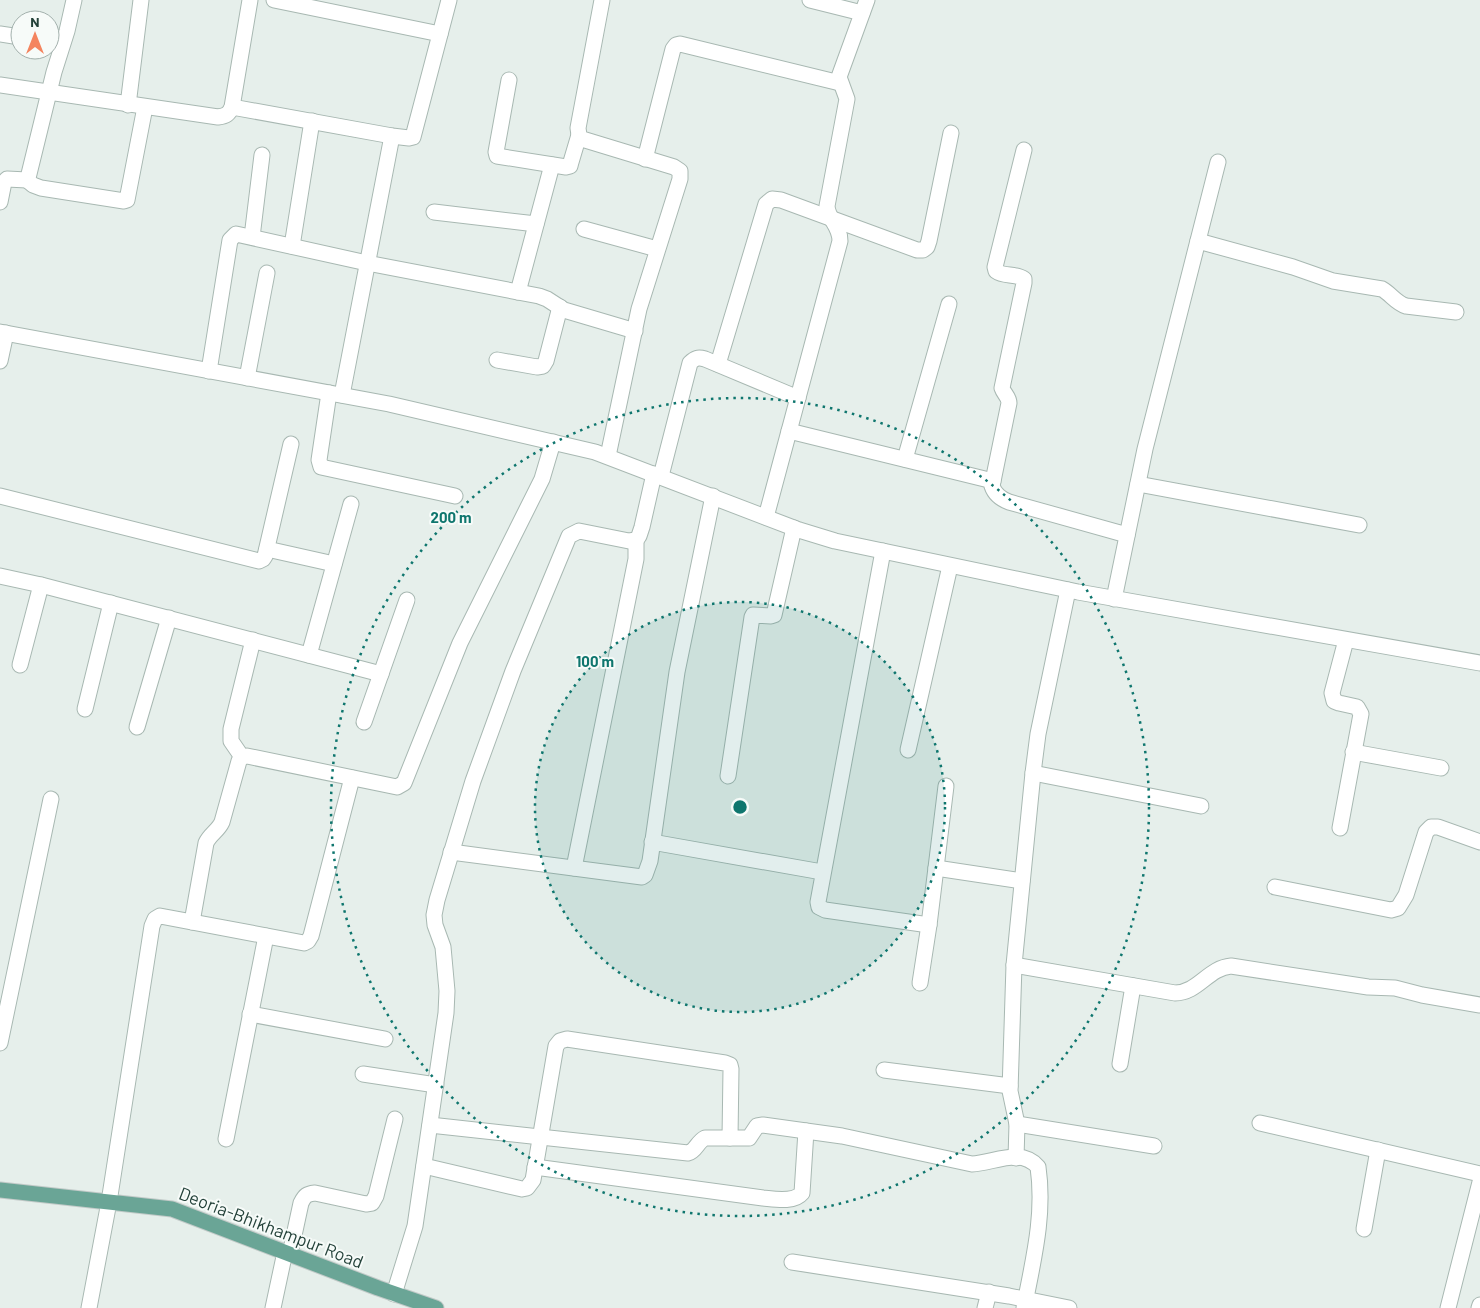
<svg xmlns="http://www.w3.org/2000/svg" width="1480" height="1308" font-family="Barlow,sans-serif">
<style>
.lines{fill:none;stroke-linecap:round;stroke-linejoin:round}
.minor-casing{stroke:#a8b8b2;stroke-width:17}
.major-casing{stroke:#c2cac8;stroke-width:17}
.minor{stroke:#fff;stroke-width:15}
.major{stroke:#6aa596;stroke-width:15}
.ring{fill:none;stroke:#0f766e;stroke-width:2.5;stroke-dasharray:2.5 5}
.labels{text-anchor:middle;stroke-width:4;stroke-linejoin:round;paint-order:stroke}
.street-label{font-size:18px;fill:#24423a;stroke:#f7fbf9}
.centre{fill:#0f766e;stroke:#f7fbf9;stroke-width:2.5}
.ring-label{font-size:15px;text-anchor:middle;font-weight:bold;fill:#0f766e;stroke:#f7fbf9;stroke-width:4;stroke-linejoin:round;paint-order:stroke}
</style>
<rect width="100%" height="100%" fill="#e6efeb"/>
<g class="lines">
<g class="minor-casing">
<g id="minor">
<polyline points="274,0 440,34"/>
<polyline points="602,0 578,128 579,135 582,139 674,167 680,171 680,179 639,309 608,456"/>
<polyline points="810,0 862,13"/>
<polyline points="0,34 20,37"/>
<polyline points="509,80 496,152 497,156 566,167 570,166 571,162 579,135"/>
<path d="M 0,85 L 218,117 C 226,116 229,114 232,107 L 250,0"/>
<polyline points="128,105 141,0"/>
<polyline points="232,107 392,136 409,138 413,137 449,0"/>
<path d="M 1024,150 L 995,267 L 996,271 C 1004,277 1015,273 1024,279 L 1024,283 L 1002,388 C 1004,394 1009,397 1009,403 L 992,486 C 995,495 1001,499 1009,502 L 1127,535"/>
<polyline points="645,159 673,49 676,45 680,44 840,83"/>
<polyline points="27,180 33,185 41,188 124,201 127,200 145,107"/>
<polyline points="0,202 4,182 7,179 27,180 29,174 54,72 67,31 74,0"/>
<polyline points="434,212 536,224"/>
<polyline points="584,229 657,249"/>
<polyline points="252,237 262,155"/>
<path d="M 1198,241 L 1293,267 L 1333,281 L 1382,289 C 1391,294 1396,303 1406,306 L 1456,312"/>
<polyline points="292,246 312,121"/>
<polyline points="518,292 552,165"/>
<polyline points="0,332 389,404 595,452 799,530 835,541 1078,592 1480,663"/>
<polyline points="497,360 537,367 543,366 546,361 560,307"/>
<polyline points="0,361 6,333"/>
<polyline points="718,364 766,204 772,199 781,200 917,250 923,250 927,247 929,241 951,133"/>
<polyline points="209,371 230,240 236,234 367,263 539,296 547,299 564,310 635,331"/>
<polyline points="247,378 267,273"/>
<polyline points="329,393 319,460 321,467 455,496"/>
<polyline points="342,395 392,136"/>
<polyline points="789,431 993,481"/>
<polyline points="905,459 949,304"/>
<path d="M 661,476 L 690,363 C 695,358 698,357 705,359 L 798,398"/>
<polyline points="1138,484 1359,525"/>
<polyline points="0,496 259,561 263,559 265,556 291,444"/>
<path d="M 766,517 L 840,241 C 840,225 828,220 827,206 L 847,99 L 839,77 L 867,0"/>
<polyline points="267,549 334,564"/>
<polyline points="883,551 818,902 819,907 825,910 929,925"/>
<polyline points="0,576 41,585 381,674"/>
<polyline points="1114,599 1145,449 1218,162"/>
<polyline points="309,655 351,504"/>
<polyline points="20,665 41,585"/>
<polyline points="85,709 111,603"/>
<polyline points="364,722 407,600"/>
<polyline points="137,727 169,618"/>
<polyline points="908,750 950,566"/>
<polyline points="1353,752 1441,768"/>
<polyline points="242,757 231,741 231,729 253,640"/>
<polyline points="1033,773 1201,806"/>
<polyline points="728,776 752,617 753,615 771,616 774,615 794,528"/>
<polyline points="1340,828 1361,714 1357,707 1339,703 1334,701 1332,693 1346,640"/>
<polyline points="652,842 822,872"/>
<polyline points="451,852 642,877 645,875 650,861 677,672 713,496"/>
<polyline points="574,868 636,559 636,540"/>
<polyline points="936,868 1022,881"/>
<polyline points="1275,887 1391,910 1398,908 1406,895 1426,832 1431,827 1438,827 1480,842"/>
<path d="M 192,922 L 206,843 C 210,834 218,831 222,822 L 239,761 L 242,757 L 247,756 L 397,787 L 404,783 L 460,643 L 542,479 L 553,442"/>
<path d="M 1014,965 L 1175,993 C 1198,993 1208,968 1231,966 L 1368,987 L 1395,988 L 1422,995 L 1480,1005"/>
<polyline points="920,983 929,925 946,786"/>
<polyline points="250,1014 385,1039"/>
<polyline points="0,1043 51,799"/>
<polyline points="1120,1064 1133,986"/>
<polyline points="884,1070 1010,1086"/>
<polyline points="363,1074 436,1085"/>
<polyline points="1260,1123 1480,1174"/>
<polyline points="1017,1124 1154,1146"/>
<path d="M 430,1125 L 688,1153 C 696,1151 697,1142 705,1138 L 749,1138 L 757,1126 L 763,1125 L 842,1136 L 972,1164 C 994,1163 1021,1147 1038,1167 C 1045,1215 1033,1261 1024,1308"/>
<polyline points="226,1139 266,936"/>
<polyline points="1016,1158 1017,1124 1010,1091 1014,965 1033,773 1038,734 1068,590"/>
<polyline points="424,1166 522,1189 527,1188 533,1180 556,1046 560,1041 567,1039 725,1063 730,1065 731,1069 730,1138"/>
<path d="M 535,1167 L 763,1198 C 774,1199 794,1203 802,1193 L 806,1131"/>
<polyline points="1364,1229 1378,1150"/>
<path d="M 290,1254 L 301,1203 C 305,1195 307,1194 315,1193 L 366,1204 L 372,1203 L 376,1196 L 395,1119"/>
<polyline points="792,1262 1009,1296 1069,1308"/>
<polyline points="394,1294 415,1226 446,1013 447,991 443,947 435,925 434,915 437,900 473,781 513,671 569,536 579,531 629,541 636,540 639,536 642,527 654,474"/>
<polyline points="89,1308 109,1202 152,926 155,919 160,916 304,943 308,941 311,936 352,778"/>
<polyline points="273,1308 285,1252"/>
<polyline points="985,1308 989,1292"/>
<polyline points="1448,1308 1480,1182"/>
<polyline points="1479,1308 1480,1305"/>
</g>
</g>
<g class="major-casing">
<polyline id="major" points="0,1190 172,1209 378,1288 436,1308"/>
</g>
<use href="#minor" class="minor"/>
<use href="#major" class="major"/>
</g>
<circle cx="740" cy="807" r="205" fill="#0f766e" fill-opacity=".12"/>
<g class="ring">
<circle cx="740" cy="807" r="205"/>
<circle cx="740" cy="807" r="409"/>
</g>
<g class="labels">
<g class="street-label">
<text transform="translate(271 1228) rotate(21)" y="6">Deoria-Bhikhampur Road</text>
</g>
</g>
<circle cx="740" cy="807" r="8" class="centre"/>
<g class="ring-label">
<text x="451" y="523">200 m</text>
<text x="595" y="667">100 m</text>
</g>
<g transform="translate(35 35)"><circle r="24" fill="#f7fbf9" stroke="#a3b1ad"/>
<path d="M0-4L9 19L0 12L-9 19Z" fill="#f4845f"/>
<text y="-8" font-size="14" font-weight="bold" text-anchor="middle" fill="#24423a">N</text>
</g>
</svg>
